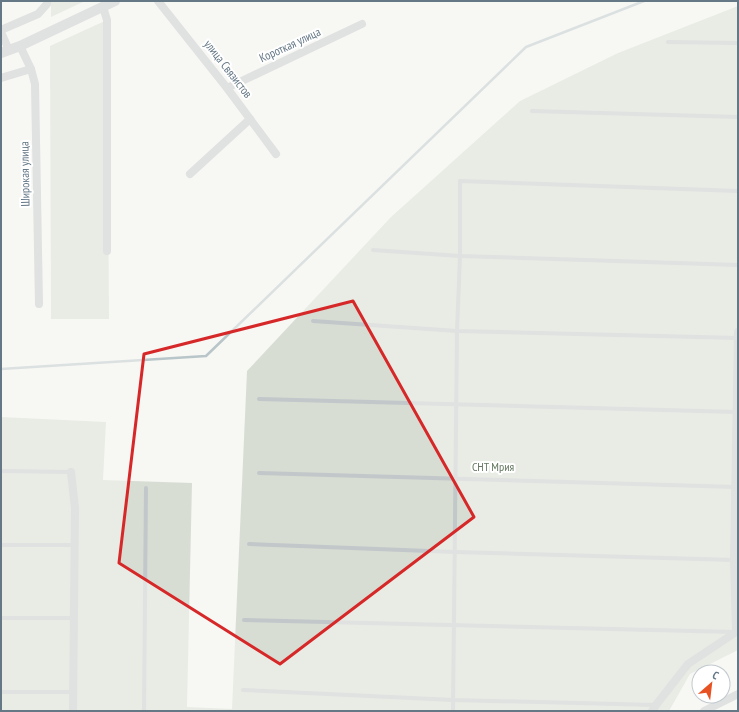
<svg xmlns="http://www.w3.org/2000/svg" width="739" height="712" font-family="'PT Sans Narrow',sans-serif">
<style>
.green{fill:#d7ddd3}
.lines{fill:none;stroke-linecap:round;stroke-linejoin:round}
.stream{stroke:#b8c5c9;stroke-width:2.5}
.service{stroke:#c2c7ca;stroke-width:4}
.minor{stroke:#c2c7ca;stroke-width:8}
.tertiary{stroke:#c2c7ca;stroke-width:10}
.marked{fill:none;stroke:#d62828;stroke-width:3;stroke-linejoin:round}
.labels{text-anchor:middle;stroke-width:4;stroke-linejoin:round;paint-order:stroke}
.street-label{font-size:12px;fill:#657886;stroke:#fff}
.park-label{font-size:12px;fill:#657861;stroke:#fff}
</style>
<rect width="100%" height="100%" fill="#f7f7f4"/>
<g class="green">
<polygon points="51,1 85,1 51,17"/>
<polygon points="738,6 738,650 690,674 669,711 1,711 1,417 106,422 103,480 192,483 187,707 232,709 247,371 391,217 520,101 618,53"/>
<polygon points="107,20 109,319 51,319 50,46"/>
</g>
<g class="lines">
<polyline class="stream" points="1,369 206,356 526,47 644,1"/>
<g class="service">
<polyline points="668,42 738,43"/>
<polyline points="532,111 738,117"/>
<polyline points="373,250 460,256 738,265"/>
<polyline points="313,321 457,331 738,338"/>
<polyline points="259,399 737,412"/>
<polyline points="1,471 71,472"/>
<polyline points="259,473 736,487"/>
<polyline points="249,544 455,552 734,560"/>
<polyline points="1,545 75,545"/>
<polyline points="1,618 74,618"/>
<polyline points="244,620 735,632"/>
<polyline points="243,690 453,700 655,705"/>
<polyline points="1,692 74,692"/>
<polyline points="144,711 146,488"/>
<polyline points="453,711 457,331 460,256 460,181 738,191"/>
</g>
<g class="minor">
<polyline points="158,1 227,88 276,154"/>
<polyline points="103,7 107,20 107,251"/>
<polyline points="1,30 38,14 47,4 47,1"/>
<polyline points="1,32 9,50"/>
<polyline points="20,46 31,69 35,84 39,304"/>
<polyline points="1,78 31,69"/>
<polyline points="227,88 362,24"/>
<polyline points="190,174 250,119"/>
<polyline points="71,472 75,508 73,711"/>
<polyline points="652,711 656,705 688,664 736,632 734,560 738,332"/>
<polyline points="704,711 738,694"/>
</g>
<polyline class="tertiary" points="1,53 20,46 115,1"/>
</g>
<path d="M0 0H739V712H0ZM 353,301 L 474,517 L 280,664 L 119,563 L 144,354 Z" fill="#f7f7f4" fill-opacity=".55" fill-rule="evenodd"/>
<path class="marked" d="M 353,301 L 474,517 L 280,664 L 119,563 L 144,354 Z"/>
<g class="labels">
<g class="street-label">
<text transform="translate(290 45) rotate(-25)" y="4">Короткая улица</text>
<text transform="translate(228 69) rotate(52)" y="4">улица Связистов</text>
<text transform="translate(25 174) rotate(-91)" y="4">Широкая улица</text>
</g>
<g class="park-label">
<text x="493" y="471">СНТ Мрия</text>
</g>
</g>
<rect width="739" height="712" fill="none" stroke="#657886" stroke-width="4"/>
<g transform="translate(711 684) rotate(28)"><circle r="19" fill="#ffffff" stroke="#c1c9cf"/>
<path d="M0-3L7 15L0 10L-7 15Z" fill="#e85223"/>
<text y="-6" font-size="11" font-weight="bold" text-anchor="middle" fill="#657886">С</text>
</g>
</svg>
